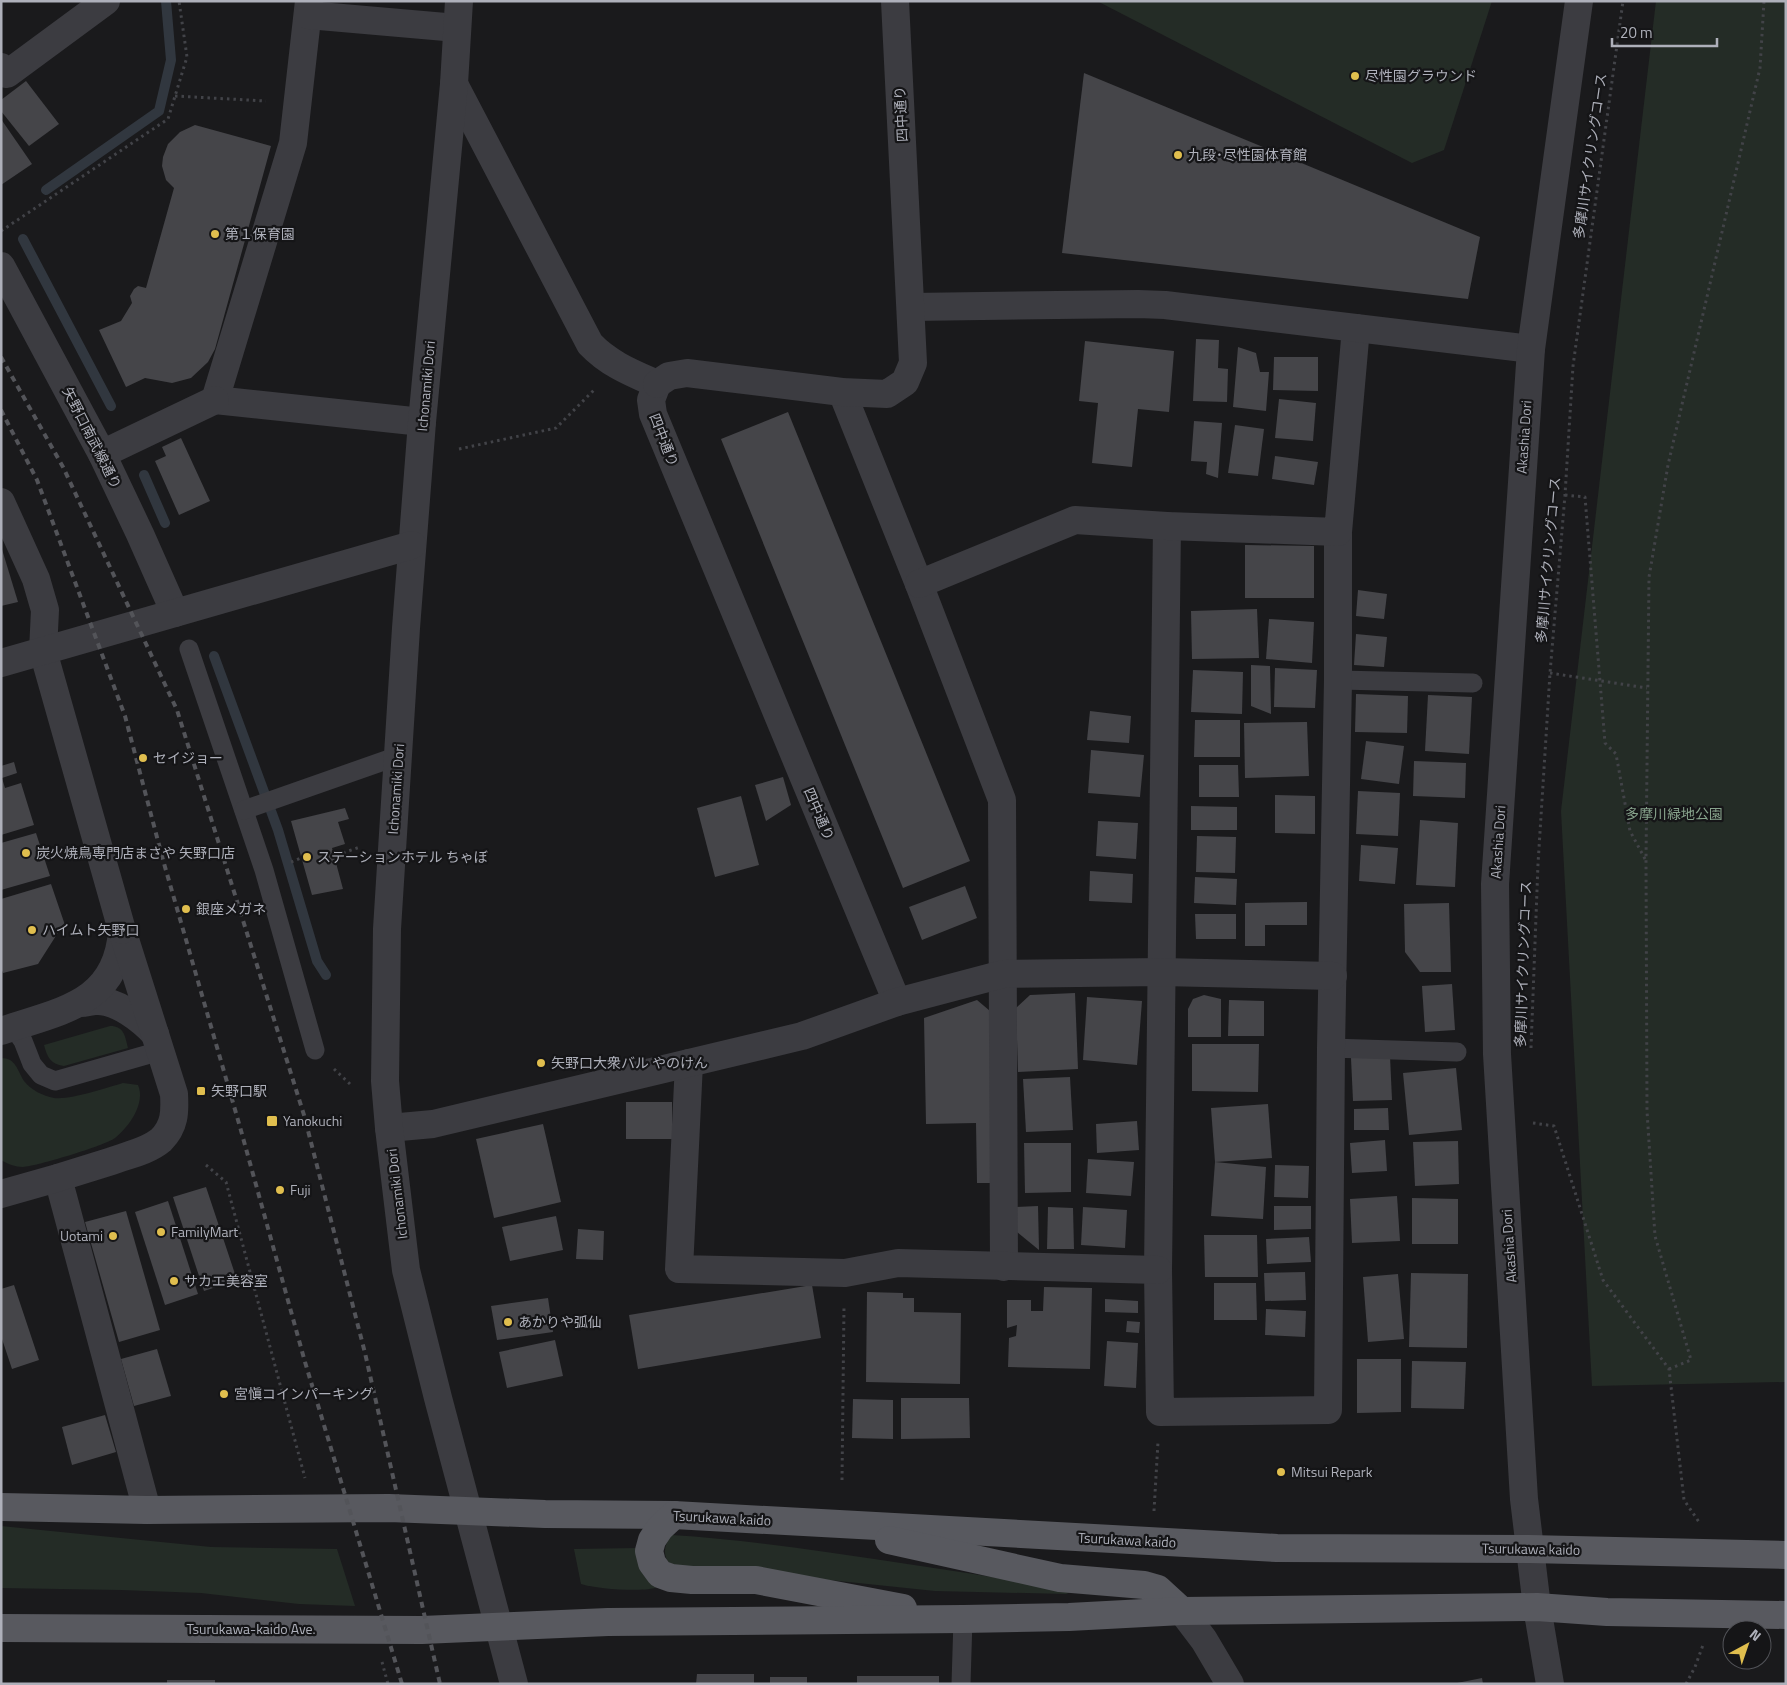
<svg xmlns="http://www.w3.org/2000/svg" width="1787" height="1685" font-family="'Titillium Web','Noto Sans JP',sans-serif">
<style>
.green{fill:#242c26}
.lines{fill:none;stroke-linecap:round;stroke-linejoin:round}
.stream{stroke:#31373f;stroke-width:10}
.building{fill:#454549}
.path{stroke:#424348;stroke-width:3;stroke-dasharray:2.5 4;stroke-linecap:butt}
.service{stroke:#3c3c41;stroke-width:19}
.minor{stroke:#3c3c41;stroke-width:28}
.tertiary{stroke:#3c3c41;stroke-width:28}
.primary{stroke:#58595f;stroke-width:28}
.rail{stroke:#535459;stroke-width:4;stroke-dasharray:6 5;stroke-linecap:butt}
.poi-dot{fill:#e0be4e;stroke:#151517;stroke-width:2}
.labels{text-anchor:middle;stroke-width:4.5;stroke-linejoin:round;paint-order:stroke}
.poi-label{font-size:14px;fill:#aeb0ba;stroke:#151517;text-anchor:start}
.street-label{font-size:14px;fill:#aeb0ba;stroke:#151517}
.park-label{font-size:14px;fill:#87a38c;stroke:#151517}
</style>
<rect width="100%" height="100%" fill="#1a1a1c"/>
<g class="green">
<polygon points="1097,1 1492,1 1444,150 1412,163"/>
<polygon points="1656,1 1786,1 1786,1382 1592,1386 1561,811"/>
<path d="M 110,1026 C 124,1026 125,1036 128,1048 L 64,1066 C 50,1064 47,1056 44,1045 Z"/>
<path d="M 1,1058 C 16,1058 17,1070 24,1081 C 31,1090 43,1096 54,1098 C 71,1100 106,1088 123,1083 L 138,1085 C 146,1103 129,1127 115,1138 C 104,1146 37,1166 23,1167 C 15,1167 8,1164 1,1160 Z"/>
<polygon points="1,1526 211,1547 337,1549 355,1606 299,1604 201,1593 121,1590 1,1588"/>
<path d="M 671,1535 C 723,1538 774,1545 826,1552 C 909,1564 991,1576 1073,1591 L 1066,1594 L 935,1591 L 810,1578 L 671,1566 C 662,1554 664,1547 671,1535 Z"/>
<path d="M 638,1548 L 656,1586 L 655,1588 C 639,1592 597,1589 581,1584 L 574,1549 Z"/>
</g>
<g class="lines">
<g class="stream">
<polyline points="46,190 159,111 171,60 166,1"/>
<polyline points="23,239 111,406"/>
<polyline points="144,475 165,523"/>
<polyline points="214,656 278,830 317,961 326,975"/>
</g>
</g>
<g class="building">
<polygon points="1084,73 1480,237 1468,299 1062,253"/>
<polygon points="26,81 59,124 29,146 1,111 1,100"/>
<polygon points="1,119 32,164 1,185"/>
<polygon points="195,125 271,146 215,349 208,362 191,378 172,383 145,378 126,387 99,330 121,321 132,303 130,296 134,289 138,286 146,288 174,188 166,180 162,166 163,157 168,144 180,132"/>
<polygon points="1196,339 1219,340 1218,368 1228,369 1227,402 1193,401"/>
<polygon points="1085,341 1174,351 1169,412 1138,409 1132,467 1092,463 1098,403 1079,401"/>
<polygon points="1238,347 1256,353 1260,372 1269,372 1266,411 1233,407"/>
<polygon points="1274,357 1318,357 1318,391 1273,390"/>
<polygon points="1279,399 1316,403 1313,441 1275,438"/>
<polygon points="788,412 970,861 903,888 721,439"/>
<polygon points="1194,421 1222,423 1218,478 1206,474 1207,462 1191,461"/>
<polygon points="1235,425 1264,429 1258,476 1228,473"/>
<polygon points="181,438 210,501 179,515 155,461 166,456 162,447"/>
<polygon points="1275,456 1318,462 1314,485 1272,479"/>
<polygon points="1245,545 1314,546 1314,598 1245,598"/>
<polygon points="1,546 18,602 1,606"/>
<polygon points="1358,590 1387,594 1384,619 1356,616"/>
<polygon points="1257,609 1259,658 1192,659 1191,611"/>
<polygon points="1269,619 1314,622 1312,663 1266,659"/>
<polygon points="1356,634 1387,637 1384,667 1354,665"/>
<polygon points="1251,665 1270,666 1271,714 1251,706"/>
<polygon points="1275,668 1317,670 1315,708 1274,707"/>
<polygon points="1193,670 1243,672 1242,714 1191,712"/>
<polygon points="1356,694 1408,696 1407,733 1355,732"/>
<polygon points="1428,695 1472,697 1469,754 1425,751"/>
<polygon points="1090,711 1131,716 1129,743 1087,740"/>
<polygon points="1195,720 1240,720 1240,757 1194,757"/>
<polygon points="1307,722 1309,776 1245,778 1244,723"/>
<polygon points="1366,741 1404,746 1399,784 1361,779"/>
<polygon points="1091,750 1144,755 1140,797 1088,793"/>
<polygon points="1414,761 1466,763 1465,798 1413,796"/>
<polygon points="14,762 17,773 2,778 5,788 21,783 34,825 1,835 1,766"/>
<polygon points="1199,765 1238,765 1239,797 1199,797"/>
<polygon points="783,777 791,805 766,821 755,785"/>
<polygon points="1358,791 1400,793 1398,836 1356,834"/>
<polygon points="1275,795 1315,796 1315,834 1275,833"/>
<polygon points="741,796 759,865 715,877 697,808"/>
<polygon points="1191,806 1237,807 1237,830 1191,830"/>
<polygon points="345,808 349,819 338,822 345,844 332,848 343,889 312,895 291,821"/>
<polygon points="1420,820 1458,823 1455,887 1416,885"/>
<polygon points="1098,821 1138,823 1136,859 1096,856"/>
<polygon points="36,833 50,876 1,890 1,843"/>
<polygon points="1197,836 1236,837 1235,873 1196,872"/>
<polygon points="1361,845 1398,848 1395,884 1359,881"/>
<polygon points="1090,871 1133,874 1132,903 1089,901"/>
<polygon points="1195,877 1237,879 1236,905 1194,903"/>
<polygon points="51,884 66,928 59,931 38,964 3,973 1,968 1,899"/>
<polygon points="965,886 977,918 922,940 909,907"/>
<polygon points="1307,902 1307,925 1265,925 1265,946 1245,946 1245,903"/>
<polygon points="1449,903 1451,972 1420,972 1405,952 1404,904"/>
<polygon points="1195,914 1236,914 1236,939 1196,939"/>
<polygon points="1452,984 1455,1030 1425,1032 1422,986"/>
<polygon points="1075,993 1078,1069 1018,1072 1016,1008 1030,995"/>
<polygon points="1204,995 1221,999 1221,1037 1188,1037 1188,1009 1193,999"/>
<polygon points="1087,997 1142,1001 1137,1065 1083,1060"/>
<polygon points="977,1000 990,1011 994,1183 977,1183 976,1123 926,1124 924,1018"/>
<polygon points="1229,1000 1264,1001 1264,1036 1228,1036"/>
<polygon points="1192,1044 1259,1044 1258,1092 1192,1091"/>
<polygon points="1390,1056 1392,1100 1353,1101 1351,1058"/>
<polygon points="1456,1068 1462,1130 1409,1135 1403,1073"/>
<polygon points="1070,1077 1073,1130 1026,1132 1023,1079"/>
<rect x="626" y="1102" width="46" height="37"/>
<polygon points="1268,1104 1272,1158 1215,1162 1211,1108"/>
<polygon points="1388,1108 1389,1130 1354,1130 1354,1109"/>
<polygon points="1137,1121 1139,1150 1097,1153 1096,1124"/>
<polygon points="543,1124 561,1202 494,1218 476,1139"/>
<polygon points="1385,1140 1387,1171 1352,1173 1350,1143"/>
<polygon points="1458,1141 1459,1184 1415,1186 1413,1142"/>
<polygon points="1024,1143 1071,1143 1071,1192 1025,1193"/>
<polygon points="1088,1159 1134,1162 1131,1196 1086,1193"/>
<polygon points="1215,1162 1266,1167 1263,1219 1211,1216"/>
<polygon points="1275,1165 1309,1166 1308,1198 1274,1197"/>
<polygon points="206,1187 237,1280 204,1291 173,1197"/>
<polygon points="1397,1196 1400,1241 1352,1243 1350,1199"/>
<polygon points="1412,1198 1458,1199 1458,1244 1412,1244"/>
<polygon points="168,1201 198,1294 165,1305 135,1212"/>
<polygon points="1038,1206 1039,1250 1017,1232 1016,1207"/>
<polygon points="1274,1206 1311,1206 1311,1229 1274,1230"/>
<polygon points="1048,1207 1073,1208 1074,1249 1047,1249"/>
<polygon points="1083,1207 1127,1210 1125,1248 1081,1245"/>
<polygon points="126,1211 160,1330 119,1342 85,1222"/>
<polygon points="556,1216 563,1250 510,1261 502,1227"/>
<polygon points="578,1229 604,1231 603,1260 576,1259"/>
<polygon points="1204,1235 1257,1235 1258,1277 1205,1277"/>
<polygon points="1309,1237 1311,1262 1267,1264 1266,1239"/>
<polygon points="1305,1272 1306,1300 1265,1301 1264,1273"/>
<polygon points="1411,1273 1468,1274 1467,1348 1409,1347"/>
<polygon points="1398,1274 1404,1339 1368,1342 1363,1277"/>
<polygon points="1214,1283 1256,1283 1257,1320 1214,1320"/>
<polygon points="14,1285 39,1360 12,1369 1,1336 1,1289"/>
<polygon points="812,1285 821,1338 638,1369 629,1315"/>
<polygon points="1044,1287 1092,1288 1090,1369 1008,1367 1009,1338 1016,1336 1017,1325 1007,1328 1007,1300 1031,1300 1031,1311 1043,1311"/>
<polygon points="867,1292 903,1293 903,1298 914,1298 914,1312 961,1313 960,1384 866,1382"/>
<polygon points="548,1298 553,1332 497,1340 491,1306"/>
<polygon points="1105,1299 1138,1301 1138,1313 1105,1312"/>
<polygon points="1266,1309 1306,1311 1305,1337 1265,1335"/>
<polygon points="1127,1321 1140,1322 1139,1333 1126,1332"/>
<polygon points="555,1340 563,1376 507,1388 499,1352"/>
<polygon points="1107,1341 1138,1343 1136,1388 1104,1386"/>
<polygon points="157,1349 171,1396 134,1406 121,1359"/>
<polygon points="1357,1359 1401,1359 1401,1412 1357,1413"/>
<polygon points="1412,1361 1466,1362 1464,1409 1411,1408"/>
<polygon points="901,1398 969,1398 970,1438 901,1439"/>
<polygon points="853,1399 893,1400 893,1439 852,1438"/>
<polygon points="105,1415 116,1452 72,1465 62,1427"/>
<polygon points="697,1674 754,1674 754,1684 696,1684"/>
<rect x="857" y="1676" width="82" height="8"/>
<rect x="770" y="1677" width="37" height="7"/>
<polygon points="1482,1678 1483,1684 1457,1684 1457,1683"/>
<rect x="167" y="1680" width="48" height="4"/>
</g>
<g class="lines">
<g class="path">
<polyline points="175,96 266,101"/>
<polyline points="1,231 168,119 187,57 179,1"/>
<polyline points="459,449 556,428 595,389"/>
<polyline points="1565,495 1585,497 1605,743 1616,754 1630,831 1645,859"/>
<polyline points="1550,673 1647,688"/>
<polyline points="337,855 360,847"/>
<polyline points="291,862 301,858"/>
<polyline points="1531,1048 1538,864 1550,673 1565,495 1573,366 1623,1"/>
<polyline points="334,1069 350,1084"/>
<polyline points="1533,1123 1554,1126 1603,1280 1669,1369 1684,1500 1699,1522"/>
<polyline points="206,1165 226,1182 305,1478"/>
<polyline points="1669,1369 1691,1360 1655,1236 1647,1111 1646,859 1649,577 1668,465 1760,68 1764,1"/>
<polyline points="842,1480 844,1306"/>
<polyline points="1154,1511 1158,1442"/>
<polyline points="382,1662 388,1684"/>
<polyline points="1686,1684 1695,1667 1703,1645"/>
</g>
<g class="service">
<polyline points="189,649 264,870 315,1050"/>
<polyline points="1338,680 1473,683"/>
<polyline points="244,810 398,756"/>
<polyline points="13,1027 23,1041 32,1064 41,1075 55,1081 160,1051"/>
<polyline points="1331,1048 1457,1052"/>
<polyline points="961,1684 963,1619"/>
</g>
<g class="minor">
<polyline points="309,1 293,143 215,400 422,422"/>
<polyline points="308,15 457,28"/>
<polyline points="1,67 7,74 106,1"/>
<path d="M 454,84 L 590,344 C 609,364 632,373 657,384 L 651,400 L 653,414 L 897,1002"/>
<polyline points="1,266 102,454 140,534 175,613"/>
<polyline points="842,392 919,584 1002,800 1004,1267"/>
<polyline points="102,454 215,400"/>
<polyline points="1,502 36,579 45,610 43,651"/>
<polyline points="1167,526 1158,1270 1160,1412 1328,1410 1331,1048 1338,680 1338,532"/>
<polyline points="919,584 1075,520 1167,526 1338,532 1356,328"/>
<path d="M 81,1003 C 86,1003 91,1001 96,1001 C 117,1000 142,1020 155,1034"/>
<path d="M 1,1031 C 59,1011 117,1005 122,931"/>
<polyline points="689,1063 679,1269 845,1273 898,1263 1158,1270"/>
<polyline points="389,1128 433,1124 802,1036 897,1002 1003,974 1162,972 1333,976"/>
<polyline points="58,1178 147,1510"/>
<path d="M 1,1194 C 38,1184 75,1173 112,1161 C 128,1155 148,1151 161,1140 C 175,1126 175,1112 174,1094 L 122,930"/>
<polyline points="1182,1611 1204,1640 1230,1684"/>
</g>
<g class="tertiary">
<polyline points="459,1 454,84 422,422 406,628 387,929 385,1081 389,1128 406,1270 438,1398 514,1684"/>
<polyline points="911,307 1138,304 1165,305 1531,349"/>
<polyline points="657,384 669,376 687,373 842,392 887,394 905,382 913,363 895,1"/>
<polyline points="43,651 122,930"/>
<polyline points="1,663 412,545"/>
<polyline points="1550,1684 1537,1607 1524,1499 1497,1054 1495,884 1531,349 1579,1"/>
</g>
<g class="primary">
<polyline points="1,1507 147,1510 389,1508 545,1514 674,1515 1277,1548 1529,1549 1786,1555"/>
<polyline points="674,1515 660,1528 652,1540 649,1551 652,1563 660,1574 671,1578 692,1580 756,1580 903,1608"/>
<polyline points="889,1540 1060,1578 1144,1585 1158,1589 1182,1611"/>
<polyline points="1,1628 422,1630 608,1622 963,1619 1069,1617 1182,1611 1537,1607 1607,1612 1786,1615"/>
</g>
<g class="rail">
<polyline points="1,357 63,467 177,710 304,1115 365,1353 440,1684"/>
<polyline points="1,410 37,480 125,716 163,860 240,1127 305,1362 402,1684"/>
</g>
</g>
<g class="poi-dot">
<circle cx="1355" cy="76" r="5"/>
<circle cx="1178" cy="155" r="5"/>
<circle cx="215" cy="234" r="5"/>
<circle cx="143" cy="758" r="5"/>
<circle cx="26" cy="853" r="5"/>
<circle cx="307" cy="857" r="5"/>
<circle cx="186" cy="909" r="5"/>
<circle cx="32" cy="930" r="5"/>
<circle cx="541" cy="1063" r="5"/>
<rect x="196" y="1086" width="10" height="10" rx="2.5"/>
<rect x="266" y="1115" width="12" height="12" rx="2.5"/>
<circle cx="280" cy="1190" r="5"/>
<circle cx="161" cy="1232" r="5"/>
<circle cx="113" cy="1236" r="5"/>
<circle cx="174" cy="1281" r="5"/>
<circle cx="508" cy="1322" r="5"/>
<circle cx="224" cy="1394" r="5"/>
<circle cx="1281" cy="1472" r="5"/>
</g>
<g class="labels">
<g class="poi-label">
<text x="1365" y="81">尽性園グラウンド</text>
<text x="1188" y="160">九段･尽性園体育館</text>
<text x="225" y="239">第１保育園</text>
<text x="153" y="763">セイジョー</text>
<text x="36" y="858">炭火焼鳥専門店まさや 矢野口店</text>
<text x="317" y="862">ステーションホテル ちゃぼ</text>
<text x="196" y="914">銀座メガネ</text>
<text x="42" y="935">ハイムト矢野口</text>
<text x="551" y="1068">矢野口大衆バル やのけん</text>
<text x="211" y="1096">矢野口駅</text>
<text x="283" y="1126">Yanokuchi</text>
<text x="290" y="1195">Fuji</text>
<text x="171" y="1237">FamilyMart</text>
<text x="103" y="1241" text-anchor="end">Uotami</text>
<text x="184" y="1286">サカエ美容室</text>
<text x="518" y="1327">あかりや弧仙</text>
<text x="234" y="1399">宮愼コインパーキング</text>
<text x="1291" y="1477">Mitsui Repark</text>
</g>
<g class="street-label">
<text transform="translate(901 114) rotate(-93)" y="5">四中通り</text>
<text transform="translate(1590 156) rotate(-82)" y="5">多摩川サイクリングコース</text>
<text transform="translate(426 386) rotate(-85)" y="5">Ichonamiki Dori</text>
<text transform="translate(1524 437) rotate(-86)" y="5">Akashia Dori</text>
<text transform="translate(92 438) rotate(63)" y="5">矢野口南武線通り</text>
<text transform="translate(664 440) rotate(69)" y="5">四中通り</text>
<text transform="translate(1548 560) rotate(-85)" y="5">多摩川サイクリングコース</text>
<text transform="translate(396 789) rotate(-86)" y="5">Ichonamiki Dori</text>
<text transform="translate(819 814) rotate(67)" y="5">四中通り</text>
<text transform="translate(1498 842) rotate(-86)" y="5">Akashia Dori</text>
<text transform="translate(1523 964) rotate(-88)" y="5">多摩川サイクリングコース</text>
<text transform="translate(397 1194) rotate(-97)" y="5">Ichonamiki Dori</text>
<text transform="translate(1509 1246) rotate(-94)" y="5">Akashia Dori</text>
<text transform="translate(722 1518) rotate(3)" y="5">Tsurukawa kaido</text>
<text transform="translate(1127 1540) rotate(3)" y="5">Tsurukawa kaido</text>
<text transform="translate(1531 1549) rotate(1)" y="5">Tsurukawa kaido</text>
<text x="251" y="1634">Tsurukawa-kaido Ave.</text>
</g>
<g class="park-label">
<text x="1674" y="819">多摩川緑地公園</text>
</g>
</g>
<rect width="1787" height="1685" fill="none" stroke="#aeb0ba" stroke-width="5"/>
<g transform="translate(1747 1645) rotate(40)"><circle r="24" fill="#151517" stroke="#525358"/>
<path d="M0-4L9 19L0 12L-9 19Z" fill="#e0be4e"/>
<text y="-8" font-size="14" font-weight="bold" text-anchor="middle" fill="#aeb0ba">N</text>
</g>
<path d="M1612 38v8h105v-8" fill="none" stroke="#aeb0ba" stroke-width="2.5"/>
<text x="1620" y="38" font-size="15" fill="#aeb0ba" stroke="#151517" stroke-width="4" paint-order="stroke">20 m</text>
</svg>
